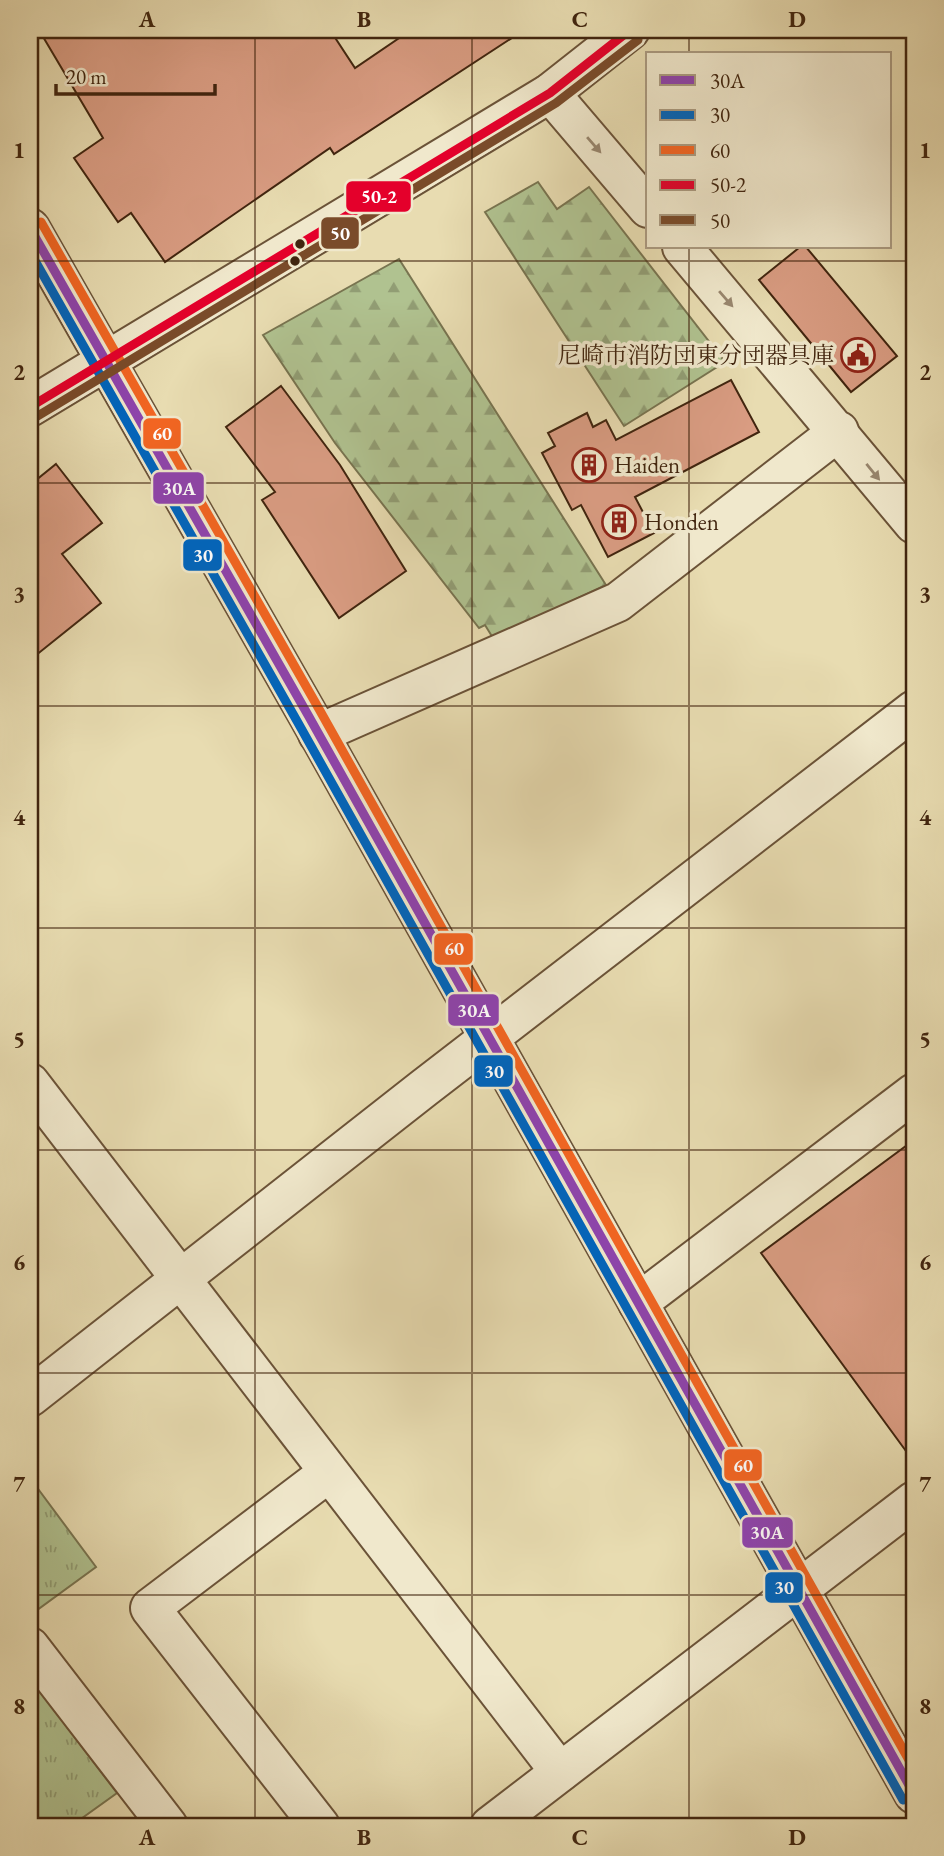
<svg xmlns="http://www.w3.org/2000/svg" width="944" height="1856" font-family="'EB Garamond','Noto Serif JP',serif">
<style>
.grass{fill:url(#grass-tufts);stroke:#787450;stroke-width:2}
.forest{fill:url(#forest-firs);stroke:#787450;stroke-width:2}
.building{fill:#d99c82;stroke:#41250f;stroke-width:2}
.lines{fill:none;stroke-linecap:round;stroke-linejoin:round}
.minor-casing{stroke:#6b5338;stroke-width:42}
.minor{stroke:#f0e8cc;stroke-width:38}
.bus-1-casing{stroke:#f0e8cc;stroke-width:14}
.bus-2-casing{stroke:#f0e8cc;stroke-width:14}
.bus-3-casing{stroke:#f0e8cc;stroke-width:14}
.bus-4-casing{stroke:#f0e8cc;stroke-width:14}
.bus-5-casing{stroke:#f0e8cc;stroke-width:14}
.bus-1{stroke:#8e44ad;stroke-width:9}
.bus-2{stroke:#0065bd;stroke-width:9}
.bus-3{stroke:#f26522;stroke-width:9}
.bus-4{stroke:#e4002b;stroke-width:9}
.bus-5{stroke:#7a4b2a;stroke-width:9}
.oneway{fill:#98866e}
.grid{fill:none;stroke:#41250f;stroke-width:2;stroke-opacity:0.55}
.bus-dot{fill:#41250f;stroke:#f0e8cc;stroke-width:2.5}
.labels{text-anchor:middle;stroke-width:7;stroke-linejoin:round;paint-order:stroke}
.poi-label{font-size:23px;fill:#41250f;stroke:#f0e8cc;text-anchor:start}
.line-badge{stroke:#f0e8cc;stroke-width:2.5}
.badge-label{font-size:19px;text-anchor:middle;font-weight:bold;fill:#fff}
.neatline{fill:none;stroke:#41250f;stroke-width:2.5}
.grid-label{font-size:23px;text-anchor:middle;font-weight:bold;fill:#41250f}
</style>
<defs>
<pattern id="grass-tufts" width="24" height="20" patternUnits="userSpaceOnUse" patternTransform="scale(1.75)"><rect width="24" height="20" fill="#b0c290"/><path d="M3 7l-1-3M5 7V3M7 7l1-3M15 17l-1-3M17 17v-4M19 17l1-3" fill="none" stroke="#919d74"/></pattern>
<pattern id="forest-firs" width="22" height="20" patternUnits="userSpaceOnUse" patternTransform="scale(1.75)"><rect width="22" height="20" fill="#b0c290"/><path d="M5 1l3.5 6h-7zM16 11l3.5 6h-7z" fill="#919d74"/></pattern>
</defs>
<rect width="100%" height="100%" fill="#e8dcb1"/>
<filter id="stains"><feTurbulence type="fractalNoise" baseFrequency=".00286" numOctaves="4"/><feColorMatrix values="0 0 0 0 .2 0 0 0 0 .09 0 0 0 0 .02 0 0 0 .5 -.17"/></filter>
<radialGradient id="worn" r=".72"><stop offset=".6" stop-color="#630" stop-opacity="0"/><stop offset="1" stop-color="#630" stop-opacity=".3"/></radialGradient>
<g class="grass">
<polygon points="30,1478 96,1567 33,1613 30,1609"/>
<polygon points="30,1678 117,1793 71,1826 43,1826 30,1809"/>
</g>
<g class="forest">
<polygon points="538,182 557,209 589,187 725,362 624,426 485,212"/>
<polygon points="399,259 606,585 493,638 485,625 479,628 335,443 263,335"/>
</g>
<g class="building">
<polygon points="39,30 330,30 355,68 411,30 524,30 334,154 330,148 165,262 131,213 118,222 74,158 103,138"/>
<polygon points="800,247 806,247 897,356 851,392 759,280"/>
<polygon points="731,380 759,432 635,497 654,533 608,557 581,505 572,510 542,453 555,446 548,433 587,413 593,427 606,420 616,440"/>
<polygon points="281,386 340,465 406,571 339,618 262,500 275,492 226,427"/>
<polygon points="56,464 102,523 62,554 101,603 30,660 30,485"/>
<polygon points="914,1140 914,1462 761,1253"/>
</g>
<g class="lines">
<g class="minor-casing">
<g id="minor">
<polyline points="550,93 648,208"/>
<polyline points="30,228 308,715 914,1794"/>
<polyline points="682,247 914,524"/>
<polyline points="30,407 550,93 630,30"/>
<polyline points="318,734 618,602 839,431"/>
<polyline points="30,1083 560,1772"/>
<polyline points="638,1303 914,1093"/>
<polyline points="30,1397 424,1088 914,710"/>
<polyline points="30,1647 168,1826"/>
<polyline points="320,1826 150,1608 328,1473"/>
<polyline points="490,1826 914,1501"/>
</g>
</g>
<use href="#minor" class="minor"/>
<g class="bus-1-casing">
<polyline id="bus-1" points="30,228 308,715 914,1794"/>
</g>
<g class="bus-2-casing">
<polyline id="bus-2" points="30,252 297,721 903,1800"/>
</g>
<g class="bus-3-casing">
<polyline id="bus-3" points="41,222 319,709 914,1769"/>
</g>
<g class="bus-4-casing">
<polyline id="bus-4" points="30,407 550,93 630,30"/>
</g>
<g class="bus-5-casing">
<polyline id="bus-5" points="36,417 556,103 638,40"/>
</g>
<use href="#bus-1" class="bus-1"/>
<use href="#bus-2" class="bus-2"/>
<use href="#bus-3" class="bus-3"/>
<use href="#bus-4" class="bus-4"/>
<use href="#bus-5" class="bus-5"/>
</g>
<defs><path id="oneway-solid" d="M-6-.8H1V-3.2L6.5 0L1 3.2V.8H-6Z" transform="scale(1.75)"/></defs>
<g class="oneway">
<use href="#oneway-solid" transform="translate(594 145) rotate(49)"/>
<use href="#oneway-solid" transform="translate(726 299) rotate(49)"/>
<use href="#oneway-solid" transform="translate(873 472) rotate(51)"/>
</g>
<path class="grid" d="M 255,30 L 255,1826M 472,30 L 472,1826M 689,30 L 689,54M 689,247 L 689,1826M 30,261 L 914,261M 30,483 L 914,483M 30,706 L 914,706M 30,928 L 914,928M 30,1150 L 914,1150M 30,1373 L 914,1373M 30,1595 L 914,1595"/>
<defs>
<g id="civic-ring" transform="scale(1.75)"><circle r="9.5" fill="#f0e8cc" stroke="#8f2418" stroke-width="1.5"/><path d="M-.6-6.5H3V-4.5H.6V-3L4-1V1h2V6H-6V1h2V-1L-.6-3ZM-1.2 2.5V6h2.4V2.5Z" fill="#8f2418"/></g>
<g id="building-ring" transform="scale(1.75)"><circle r="9.5" fill="#f0e8cc" stroke="#8f2418" stroke-width="1.5"/><path d="M-4-6H4V6H1V3H-1V6H-4ZM-2.5-4.3h1.7v1.8h-1.7ZM.8-4.3h1.7v1.8H.8ZM-2.5-1h1.7V.8h-1.7ZM.8-1h1.7V.8H.8Z" fill="#8f2418"/></g>
</defs>
<g fill-rule="evenodd">
<use href="#civic-ring" x="858" y="355"/>
<use href="#building-ring" x="589" y="465"/>
<use href="#building-ring" x="619" y="522"/>
</g>
<g class="bus-dot">
<circle cx="300" cy="244" r="6"/>
<circle cx="295" cy="261" r="6"/>
</g>
<g class="labels">
<g class="poi-label">
<text x="834" y="363" text-anchor="end">尼崎市消防団東分団器具庫</text>
<text x="614" y="473">Haiden</text>
<text x="644" y="530">Honden</text>
</g>
</g>
<g class="line-badge">
<rect x="345" y="180" width="67" height="33" rx="7" fill="#e4002b"/>
<rect x="320" y="216" width="40" height="34" rx="7" fill="#7a4b2a"/>
<rect x="142" y="417" width="40" height="33" rx="7" fill="#f26522"/>
<rect x="152" y="471" width="53" height="34" rx="7" fill="#8e44ad"/>
<rect x="182" y="538" width="41" height="34" rx="7" fill="#0065bd"/>
<rect x="433" y="932" width="41" height="34" rx="7" fill="#f26522"/>
<rect x="447" y="993" width="53" height="34" rx="7" fill="#8e44ad"/>
<rect x="473" y="1054" width="41" height="34" rx="7" fill="#0065bd"/>
<rect x="723" y="1448" width="40" height="34" rx="7" fill="#f26522"/>
<rect x="741" y="1516" width="53" height="33" rx="7" fill="#8e44ad"/>
<rect x="764" y="1571" width="40" height="33" rx="7" fill="#0065bd"/>
</g>
<g class="badge-label">
<text x="379" y="203">50-2</text>
<text x="340" y="240">50</text>
<text x="162" y="440">60</text>
<text x="179" y="495">30A</text>
<text x="203" y="562">30</text>
<text x="454" y="955">60</text>
<text x="474" y="1017">30A</text>
<text x="494" y="1078">30</text>
<text x="743" y="1472">60</text>
<text x="767" y="1539">30A</text>
<text x="784" y="1594">30</text>
</g>
<rect width="944" height="1856" fill="none" stroke="#e8dcb1" stroke-width="77"/>
<rect x="646" y="52" width="245" height="196" fill="#f0e8cc" stroke="#aa9a80" stroke-width="2"/>
<rect x="660" y="75" width="35" height="10" fill="#8e44ad" stroke="#aa9a80" stroke-width="2"/>
<text x="710" y="88" font-size="21" fill="#41250f">30A</text>
<rect x="660" y="110" width="35" height="10" fill="#0065bd" stroke="#aa9a80" stroke-width="2"/>
<text x="710" y="122" font-size="21" fill="#41250f">30</text>
<rect x="660" y="145" width="35" height="10" fill="#f26522" stroke="#aa9a80" stroke-width="2"/>
<text x="710" y="158" font-size="21" fill="#41250f">60</text>
<rect x="660" y="180" width="35" height="10" fill="#e4002b" stroke="#aa9a80" stroke-width="2"/>
<text x="710" y="192" font-size="21" fill="#41250f">50-2</text>
<rect x="660" y="215" width="35" height="10" fill="#7a4b2a" stroke="#aa9a80" stroke-width="2"/>
<text x="710" y="228" font-size="21" fill="#41250f">50</text>
<path d="M56 84v10h159v-10" fill="none" stroke="#41250f" stroke-width="3.5"/>
<text x="66" y="84" font-size="21" fill="#41250f" stroke="#f0e8cc" stroke-width="5" paint-order="stroke">20 m</text>
<rect x="38" y="38" width="868" height="1780" class="neatline"/>
<g class="grid-label">
<text x="147" y="27">A</text>
<text x="364" y="27">B</text>
<text x="580" y="27">C</text>
<text x="797" y="27">D</text>
<text x="19" y="158">1</text>
<text x="925" y="158">1</text>
<text x="19" y="380">2</text>
<text x="925" y="380">2</text>
<text x="19" y="602">3</text>
<text x="925" y="602">3</text>
<text x="19" y="825">4</text>
<text x="925" y="825">4</text>
<text x="19" y="1047">5</text>
<text x="925" y="1047">5</text>
<text x="19" y="1270">6</text>
<text x="925" y="1270">6</text>
<text x="19" y="1492">7</text>
<text x="925" y="1492">7</text>
<text x="19" y="1714">8</text>
<text x="925" y="1714">8</text>
<text x="147" y="1845">A</text>
<text x="364" y="1845">B</text>
<text x="580" y="1845">C</text>
<text x="797" y="1845">D</text>
</g>
<rect width="100%" height="100%" filter="url(#stains)"/>
<rect width="100%" height="100%" fill="url(#worn)"/>
</svg>
